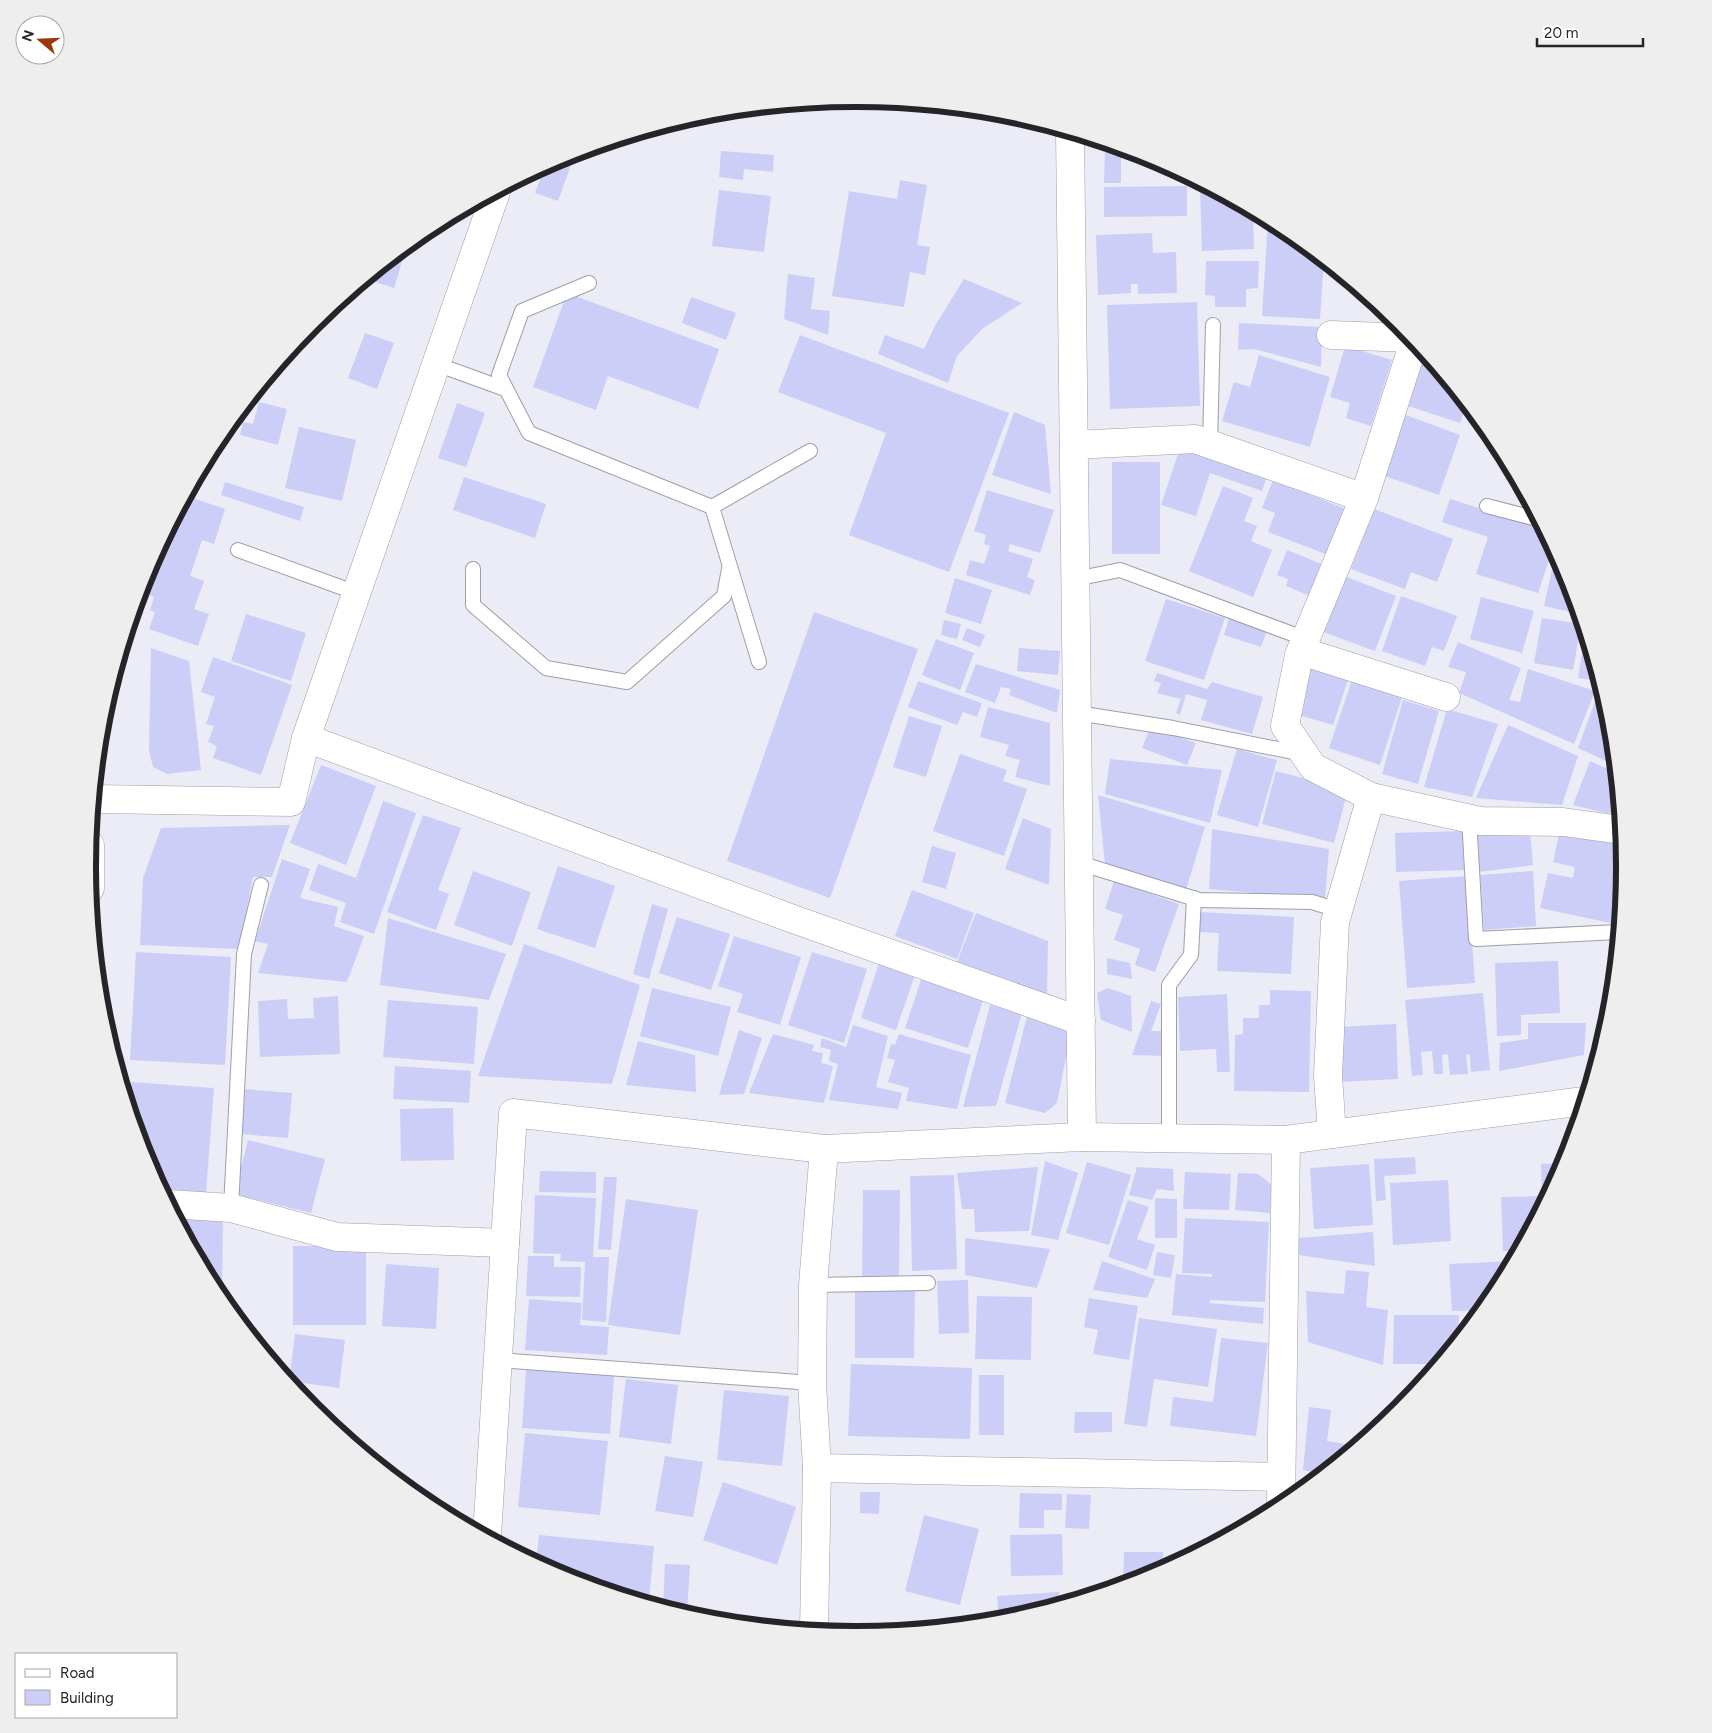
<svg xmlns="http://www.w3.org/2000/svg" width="1712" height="1733" font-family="Figtree,sans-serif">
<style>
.building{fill:#cccef8}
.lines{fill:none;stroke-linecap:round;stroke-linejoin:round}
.service-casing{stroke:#9e9fa8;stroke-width:16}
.minor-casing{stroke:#9e9fa8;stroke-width:29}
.primary-casing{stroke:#9e9fa8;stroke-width:29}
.service{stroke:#fff;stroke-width:14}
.minor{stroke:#fff;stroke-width:28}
.primary{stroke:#fff;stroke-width:28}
.rim{fill:none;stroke:#252529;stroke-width:6}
</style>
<rect width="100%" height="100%" fill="#ebecf6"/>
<g class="building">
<polygon points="992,111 1006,113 1012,115 995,119"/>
<polygon points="1105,148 1121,148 1121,183 1104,183"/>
<polygon points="721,151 774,155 773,172 744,169 743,180 719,177"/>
<polygon points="557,159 571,165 558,201 535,193 545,166"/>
<polygon points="900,180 927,185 917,245 930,247 925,275 910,272 904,307 832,296 849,191 897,199"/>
<polygon points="1187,186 1187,216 1104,217 1104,187"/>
<polygon points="1206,186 1253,211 1254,249 1202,251 1200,187"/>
<polygon points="719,190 771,196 764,252 712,246"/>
<polygon points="1268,220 1283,228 1324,261 1320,319 1262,316"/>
<polygon points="1152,233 1153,253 1176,252 1177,293 1138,294 1138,284 1131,284 1131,293 1098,295 1096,235"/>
<polygon points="407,245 394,288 366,279"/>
<polygon points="1206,261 1259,261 1258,288 1246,289 1246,307 1215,307 1215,296 1205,295"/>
<polygon points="788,274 815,278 811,309 830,311 828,335 784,319"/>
<polygon points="964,279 1022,303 982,329 957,356 948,383 878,354 885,335 924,349 936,324"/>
<polygon points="567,293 719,349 698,409 608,376 596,410 533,387"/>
<polygon points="691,297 736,313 726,340 682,323"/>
<polygon points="1197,302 1200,406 1110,409 1107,305"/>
<polygon points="1239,323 1322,327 1321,367 1254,349 1238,350"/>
<polygon points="365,333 394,343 377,389 348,378"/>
<polygon points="800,335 1009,413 949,572 849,535 886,433 778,392"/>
<polygon points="1345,346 1392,360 1371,426 1346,418 1350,403 1330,397"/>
<polygon points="1421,349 1466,405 1460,423 1405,405"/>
<polygon points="1259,355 1330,377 1310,447 1222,421 1234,382 1250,387"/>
<polygon points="259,402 287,409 278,445 240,435 243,422 253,424"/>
<polygon points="457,403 485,413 466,467 438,458"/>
<polygon points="1014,412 1045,425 1051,494 992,475"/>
<polygon points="1403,414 1460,435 1439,495 1382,475"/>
<polygon points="299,427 356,440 342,501 285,488"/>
<polygon points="1181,445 1268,474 1262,491 1210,473 1196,516 1161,505"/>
<polygon points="212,449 203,482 195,480"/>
<rect x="1112" y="462" width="48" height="92"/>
<polygon points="464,477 546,504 535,538 453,510"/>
<polygon points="1273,480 1346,509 1328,555 1268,532 1275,513 1262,508"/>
<polygon points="225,482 304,507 300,521 221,495"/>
<polygon points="1223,486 1253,498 1244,521 1257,526 1251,541 1272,550 1253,597 1189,571"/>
<polygon points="987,490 1054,510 1040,553 1010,544 1008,551 1033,559 1027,577 1035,580 1030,595 966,575 970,560 984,564 990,546 984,544 986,535 974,531"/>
<polygon points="187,496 225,509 214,544 202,540 190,576 204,581 194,609 209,614 198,646 149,629 155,612 150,610 154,597 148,594 152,581 146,579 151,563"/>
<polygon points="1450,499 1542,528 1553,548 1538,593 1476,574 1488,537 1442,522"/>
<polygon points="1374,509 1453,539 1437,582 1411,572 1405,589 1351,569"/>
<polygon points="1287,550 1324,565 1312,597 1286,586 1288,579 1277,575"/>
<polygon points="1559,559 1564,568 1557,566"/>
<polygon points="1552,569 1566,573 1579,614 1544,606"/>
<polygon points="1344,576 1396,596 1375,651 1323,632"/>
<polygon points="955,578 992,590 981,624 945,613"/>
<polygon points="1401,596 1457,616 1444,651 1432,647 1425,666 1382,651"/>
<polygon points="1481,597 1534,611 1522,653 1470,639"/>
<polygon points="1166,599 1225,618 1204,680 1145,661"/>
<polygon points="814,612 918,649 830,898 727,861"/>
<polygon points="246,614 306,633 291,681 231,661"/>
<polygon points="1229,618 1267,630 1261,647 1224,635"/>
<polygon points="1542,618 1581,624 1573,670 1534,663"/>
<polygon points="944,620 961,624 957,639 941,635"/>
<polygon points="967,628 985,635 980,647 962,640"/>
<polygon points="1585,635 1592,657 1599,681 1578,678"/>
<polygon points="936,639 974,653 960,690 922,675"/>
<polygon points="1458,642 1521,668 1509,700 1520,702 1528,669 1595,691 1574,744 1459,693 1466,672 1448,667"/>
<polygon points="151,648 189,661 201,770 167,774 153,767 149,750"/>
<polygon points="1019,648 1060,651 1058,675 1017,671"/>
<polygon points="213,657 292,685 261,775 213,758 217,746 208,742 214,726 206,724 215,697 201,692"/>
<polygon points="976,664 1060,690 1057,713 1009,695 1011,689 1001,687 995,703 965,692"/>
<polygon points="1311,666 1348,680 1333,725 1299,715 1305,681"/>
<polygon points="1157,673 1207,689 1212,682 1263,697 1252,734 1201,720 1207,700 1186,694 1180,715 1176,713 1181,699 1157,693 1161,683 1154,681"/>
<polygon points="1352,680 1402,697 1380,765 1329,748"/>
<polygon points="918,681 982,703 977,717 963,712 957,725 908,707"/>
<polygon points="1597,696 1604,696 1610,717 1615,765 1578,748"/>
<polygon points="1403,700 1439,711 1418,784 1382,774"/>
<polygon points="988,707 1050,723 1050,786 1015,777 1020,760 1005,756 1009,745 980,737"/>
<polygon points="1447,709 1498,724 1472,797 1424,787"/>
<polygon points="909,716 942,726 926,777 893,767"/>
<polygon points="1508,725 1578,756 1562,805 1476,798"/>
<polygon points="1151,726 1196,743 1187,765 1142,748"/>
<polygon points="1237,749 1277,760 1258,827 1217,815"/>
<polygon points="960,754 1007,770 1003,781 1027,789 1004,856 933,831"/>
<polygon points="1110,759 1222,770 1210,823 1105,794"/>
<polygon points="1590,761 1615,772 1619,814 1605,813 1573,805"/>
<polygon points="321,765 376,786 346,865 290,843"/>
<polygon points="1276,771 1348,790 1334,843 1262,824"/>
<polygon points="1098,795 1205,827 1186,890 1105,864"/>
<polygon points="383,801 416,813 374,934 340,922 346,903 309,890 318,864 356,878"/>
<polygon points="423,815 461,828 438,890 449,894 436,930 387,912"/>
<polygon points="1023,818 1051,829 1049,885 1005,869"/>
<polygon points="290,825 272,877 253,877 239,949 140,945 143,878 161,828"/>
<polygon points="1212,829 1329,849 1325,899 1209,889"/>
<polygon points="1530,829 1533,865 1479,872 1476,835"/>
<polygon points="1560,829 1622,842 1624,867 1623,886 1615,924 1540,908 1548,873 1573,878 1575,867 1553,862"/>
<polygon points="1464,831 1465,870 1396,872 1395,833"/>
<polygon points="932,846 956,853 946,889 922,882"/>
<polygon points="282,859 310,869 300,898 338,907 334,926 364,936 347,982 258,973 268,944 255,941"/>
<polygon points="558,866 615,886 595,948 537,929"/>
<polygon points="473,871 531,892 512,946 454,925"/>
<polygon points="1533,871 1536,926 1484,930 1480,875"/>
<polygon points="1467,876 1475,983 1407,988 1399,881"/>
<polygon points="1114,881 1179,904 1155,972 1135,965 1140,949 1114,940 1123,915 1105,909"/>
<polygon points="912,890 974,913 957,959 895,936"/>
<polygon points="652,904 668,909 649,979 633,974"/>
<polygon points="1199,912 1294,917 1291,974 1217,971 1219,933 1198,932"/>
<polygon points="976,913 1048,941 1047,996 957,962"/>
<polygon points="677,917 730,934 711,990 659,973"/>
<polygon points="388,918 506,954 489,1000 380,985"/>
<polygon points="734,936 801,957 780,1025 737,1012 743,994 718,986"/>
<polygon points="524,944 640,985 612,1084 478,1076"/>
<polygon points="136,952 231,957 225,1065 130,1060"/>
<polygon points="812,952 867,969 844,1043 788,1025"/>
<polygon points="1107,958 1130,963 1132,979 1107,974"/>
<polygon points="1558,961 1560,1013 1521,1015 1521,1035 1497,1036 1495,963"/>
<polygon points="879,963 915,975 896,1030 861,1018"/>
<polygon points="923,974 985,994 968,1048 905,1028"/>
<polygon points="652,988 731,1007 718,1056 640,1036"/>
<polygon points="1108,988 1131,996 1132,1032 1101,1020 1097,993"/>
<polygon points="1270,990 1311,991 1309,1092 1234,1091 1235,1035 1243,1034 1243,1018 1259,1018 1259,1005 1270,1005"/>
<polygon points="1483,993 1490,1070 1471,1072 1470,1054 1466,1055 1468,1074 1450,1075 1448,1054 1442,1055 1443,1074 1434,1074 1432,1051 1421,1052 1423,1075 1412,1076 1405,1000"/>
<polygon points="1227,994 1230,1072 1217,1072 1216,1049 1180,1051 1178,997"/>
<polygon points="338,996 340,1054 260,1057 258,1001 287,999 288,1019 314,1018 313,998"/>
<polygon points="388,1000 478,1007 474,1064 383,1057"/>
<polygon points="1151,1001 1161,1004 1151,1031 1166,1031 1165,1056 1132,1055"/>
<polygon points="990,1005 1022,1013 996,1106 963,1107"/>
<polygon points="1027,1016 1065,1026 1070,1037 1057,1103 1045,1113 1005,1103"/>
<polygon points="1528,1023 1586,1023 1584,1055 1499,1071 1500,1043 1528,1039"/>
<polygon points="1396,1024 1398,1079 1338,1082 1336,1027"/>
<polygon points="853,1025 888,1036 876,1087 902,1093 898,1109 829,1100 838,1064 829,1061 831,1050 820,1047 822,1038 846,1047"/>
<polygon points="739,1030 762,1038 744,1094 719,1095"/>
<polygon points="773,1034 814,1045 812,1051 823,1053 821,1063 833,1066 824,1103 749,1093"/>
<polygon points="899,1034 971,1055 957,1109 906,1101 909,1088 888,1082 895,1060 887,1058 891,1044 895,1045"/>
<polygon points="638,1041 695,1055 696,1092 626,1085"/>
<polygon points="395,1066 471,1071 469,1103 393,1099"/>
<polygon points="131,1082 214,1088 206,1193 161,1189 146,1160 129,1104"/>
<polygon points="243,1089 292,1093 288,1138 240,1134"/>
<polygon points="453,1108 454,1160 401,1161 400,1109"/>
<polygon points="248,1140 325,1159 311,1213 234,1194"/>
<polygon points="1415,1157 1416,1174 1384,1176 1386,1200 1376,1201 1374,1159"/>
<polygon points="1045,1161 1078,1173 1058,1240 1031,1235"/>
<polygon points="1087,1162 1131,1175 1109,1245 1066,1233"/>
<polygon points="1565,1163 1518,1251 1503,1251 1501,1197 1542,1196 1541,1164"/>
<polygon points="1369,1164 1373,1225 1314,1229 1310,1168"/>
<polygon points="1038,1167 1029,1231 975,1232 974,1209 962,1209 957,1173"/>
<polygon points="1137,1167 1173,1169 1174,1191 1157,1189 1152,1200 1129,1195"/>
<polygon points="540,1171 596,1172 596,1193 539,1192"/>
<polygon points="1185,1172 1231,1174 1229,1210 1183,1209"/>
<polygon points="1238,1173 1258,1174 1272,1185 1270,1213 1235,1210"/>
<polygon points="954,1175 957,1269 912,1271 910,1176"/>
<polygon points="604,1177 617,1177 611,1250 598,1249"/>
<polygon points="1448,1180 1451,1241 1393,1245 1390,1183"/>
<polygon points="863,1190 900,1190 899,1280 862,1280"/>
<polygon points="535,1195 596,1198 593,1257 609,1257 606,1322 582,1320 585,1262 560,1261 561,1254 533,1253"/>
<polygon points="1155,1198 1177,1199 1177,1238 1155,1238"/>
<polygon points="626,1199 698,1210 680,1335 608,1325"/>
<polygon points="1128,1200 1149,1207 1137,1239 1155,1245 1147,1270 1108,1257"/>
<polygon points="176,1217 223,1218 222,1299 217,1293"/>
<polygon points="1185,1218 1269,1222 1265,1302 1210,1300 1210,1303 1264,1308 1263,1324 1172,1315 1176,1274 1212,1277 1212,1274 1182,1273"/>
<polygon points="1373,1232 1375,1266 1298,1255 1299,1238"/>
<polygon points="965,1238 1050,1249 1037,1288 965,1275"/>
<rect x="293" y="1246" width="73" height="79"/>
<polygon points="1157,1252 1175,1255 1171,1278 1153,1275"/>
<polygon points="528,1256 554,1256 554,1267 581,1267 580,1297 526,1296"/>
<polygon points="1102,1261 1155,1279 1147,1298 1093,1290"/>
<polygon points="1512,1261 1495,1294 1482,1310 1452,1311 1449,1264"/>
<polygon points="386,1264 439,1268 436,1329 382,1326"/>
<polygon points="1346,1270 1369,1272 1366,1307 1388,1310 1383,1365 1308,1342 1306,1291 1344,1294"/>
<polygon points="968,1280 969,1333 939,1334 937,1281"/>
<polygon points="855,1289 915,1289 914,1358 855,1358"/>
<polygon points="977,1296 1032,1297 1031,1360 975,1359"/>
<polygon points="1089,1298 1138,1306 1129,1360 1093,1354 1098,1330 1084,1327"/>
<polygon points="529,1299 582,1303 580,1325 609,1327 607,1355 525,1350"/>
<polygon points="1394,1315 1459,1315 1458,1338 1432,1370 1431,1364 1393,1364"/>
<polygon points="1139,1318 1217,1329 1208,1387 1154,1379 1147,1427 1124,1424"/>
<polygon points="1474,1319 1464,1332 1464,1320"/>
<polygon points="295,1334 345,1340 339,1388 289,1381"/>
<polygon points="1221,1338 1268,1343 1256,1436 1170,1426 1173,1397 1213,1402"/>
<polygon points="851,1364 972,1368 970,1439 848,1436"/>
<polygon points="526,1370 614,1376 610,1434 522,1428"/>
<rect x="979" y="1375" width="25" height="60"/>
<polygon points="626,1379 678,1385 671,1444 619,1437"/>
<polygon points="724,1390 789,1396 782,1466 717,1460"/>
<polygon points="1309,1407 1331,1410 1327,1441 1351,1445 1350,1451 1321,1474 1303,1470"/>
<polygon points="1075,1412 1112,1412 1112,1432 1074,1433"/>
<polygon points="525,1433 608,1441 600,1515 518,1507"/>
<polygon points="665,1456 703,1462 693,1517 655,1511"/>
<polygon points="396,1479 413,1480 412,1491"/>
<polygon points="723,1482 796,1507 777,1565 703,1540"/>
<polygon points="860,1492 880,1492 879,1514 860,1513"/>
<polygon points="1020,1493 1062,1494 1062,1510 1044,1510 1044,1528 1019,1528"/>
<polygon points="1067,1494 1091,1495 1089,1529 1065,1528"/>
<polygon points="924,1515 979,1529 960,1605 905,1591"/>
<polygon points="1062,1534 1063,1575 1011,1576 1010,1535"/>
<polygon points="539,1535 654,1546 649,1601 641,1601 562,1576 536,1563"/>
<polygon points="1124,1552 1163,1552 1163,1570 1150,1577 1123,1585"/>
<polygon points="665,1564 690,1565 687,1612 676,1611 663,1607"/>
<polygon points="1059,1592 1060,1604 1006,1620 999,1621 997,1596"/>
<polygon points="895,1626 906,1630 893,1631"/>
</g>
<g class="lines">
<g class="service-casing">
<g id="service">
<polyline points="589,283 522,311 499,375 529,433 712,507 759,662"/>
<polyline points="436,364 505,389"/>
<polyline points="1210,444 1213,325"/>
<polyline points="1487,506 1537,519"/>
<polyline points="712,507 810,451"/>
<polyline points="238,550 357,593"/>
<polyline points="473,569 473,605 546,668 627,682 724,596 729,569"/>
<polyline points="1075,579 1120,570 1306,639"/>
<polyline points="1077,713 1173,728 1303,754"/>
<polyline points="1469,818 1476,939 1618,932"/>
<polyline points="1079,863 1199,900 1312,902 1338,910"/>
<polyline points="1169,1138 1169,985 1191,955 1194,898"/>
<polyline points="231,1208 244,954 261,885"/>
<polyline points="813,1285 928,1283"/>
<polyline points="498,1360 812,1383"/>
</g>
</g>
<g class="minor-casing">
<g id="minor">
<polyline points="1070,132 1082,1137"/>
<polyline points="1331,335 1411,338"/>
<polyline points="1411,338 1412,348 1364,498 1299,655 1285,726 1313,767 1371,797 1480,821 1563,822 1621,830"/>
<polyline points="1074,445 1195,439 1364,498"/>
<polyline points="1301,651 1446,697"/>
<polyline points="306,738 793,919 1081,1021"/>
<polyline points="94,799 291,802 306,738 496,192"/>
<polyline points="1332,1134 1328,1076 1335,922 1371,797"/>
<polyline points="169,1204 231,1208 337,1237 505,1243"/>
<polyline points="817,1468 1281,1477"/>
<polyline points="1281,1507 1286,1140"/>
<polyline points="487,1536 513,1113 824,1149 1082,1137 1286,1140 1584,1101"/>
<polyline points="814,1631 817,1468 812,1383 813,1285 824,1149"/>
</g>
</g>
<g class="primary-casing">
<polyline id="primary" points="90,845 90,888"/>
</g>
<use href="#service" class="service"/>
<use href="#minor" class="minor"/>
<use href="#primary" class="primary"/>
</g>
<path d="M0 0H1712V1733H0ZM855 107H857A759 759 0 0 1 1616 866V867A759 759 0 0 1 857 1626H855A759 759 0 0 1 96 867V866A759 759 0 0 1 855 107Z" fill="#eee" fill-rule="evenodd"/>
<path class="rim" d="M855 107H857A759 759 0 0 1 1616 866V867A759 759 0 0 1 857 1626H855A759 759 0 0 1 96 867V866A759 759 0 0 1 855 107Z"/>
<rect x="15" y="1653" width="162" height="65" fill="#ffffff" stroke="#a8a8a9"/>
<rect x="25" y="1669" width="25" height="8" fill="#ffffff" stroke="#a8a8a9"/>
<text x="60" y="1678" font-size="15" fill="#252529">Road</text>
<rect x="25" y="1690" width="25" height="15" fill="#cccef8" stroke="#a8a8a9"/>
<text x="60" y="1703" font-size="15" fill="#252529">Building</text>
<g transform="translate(40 40) rotate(289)"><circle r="24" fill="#ffffff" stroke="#a8a8a9"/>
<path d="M0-4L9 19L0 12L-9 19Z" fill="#9c3709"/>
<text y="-8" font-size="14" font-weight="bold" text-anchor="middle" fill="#252529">N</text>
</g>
<path d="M1537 38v8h106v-8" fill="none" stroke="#252529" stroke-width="2.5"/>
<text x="1544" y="38" font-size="15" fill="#252529" stroke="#ffffff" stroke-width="4" paint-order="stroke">20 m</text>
</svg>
